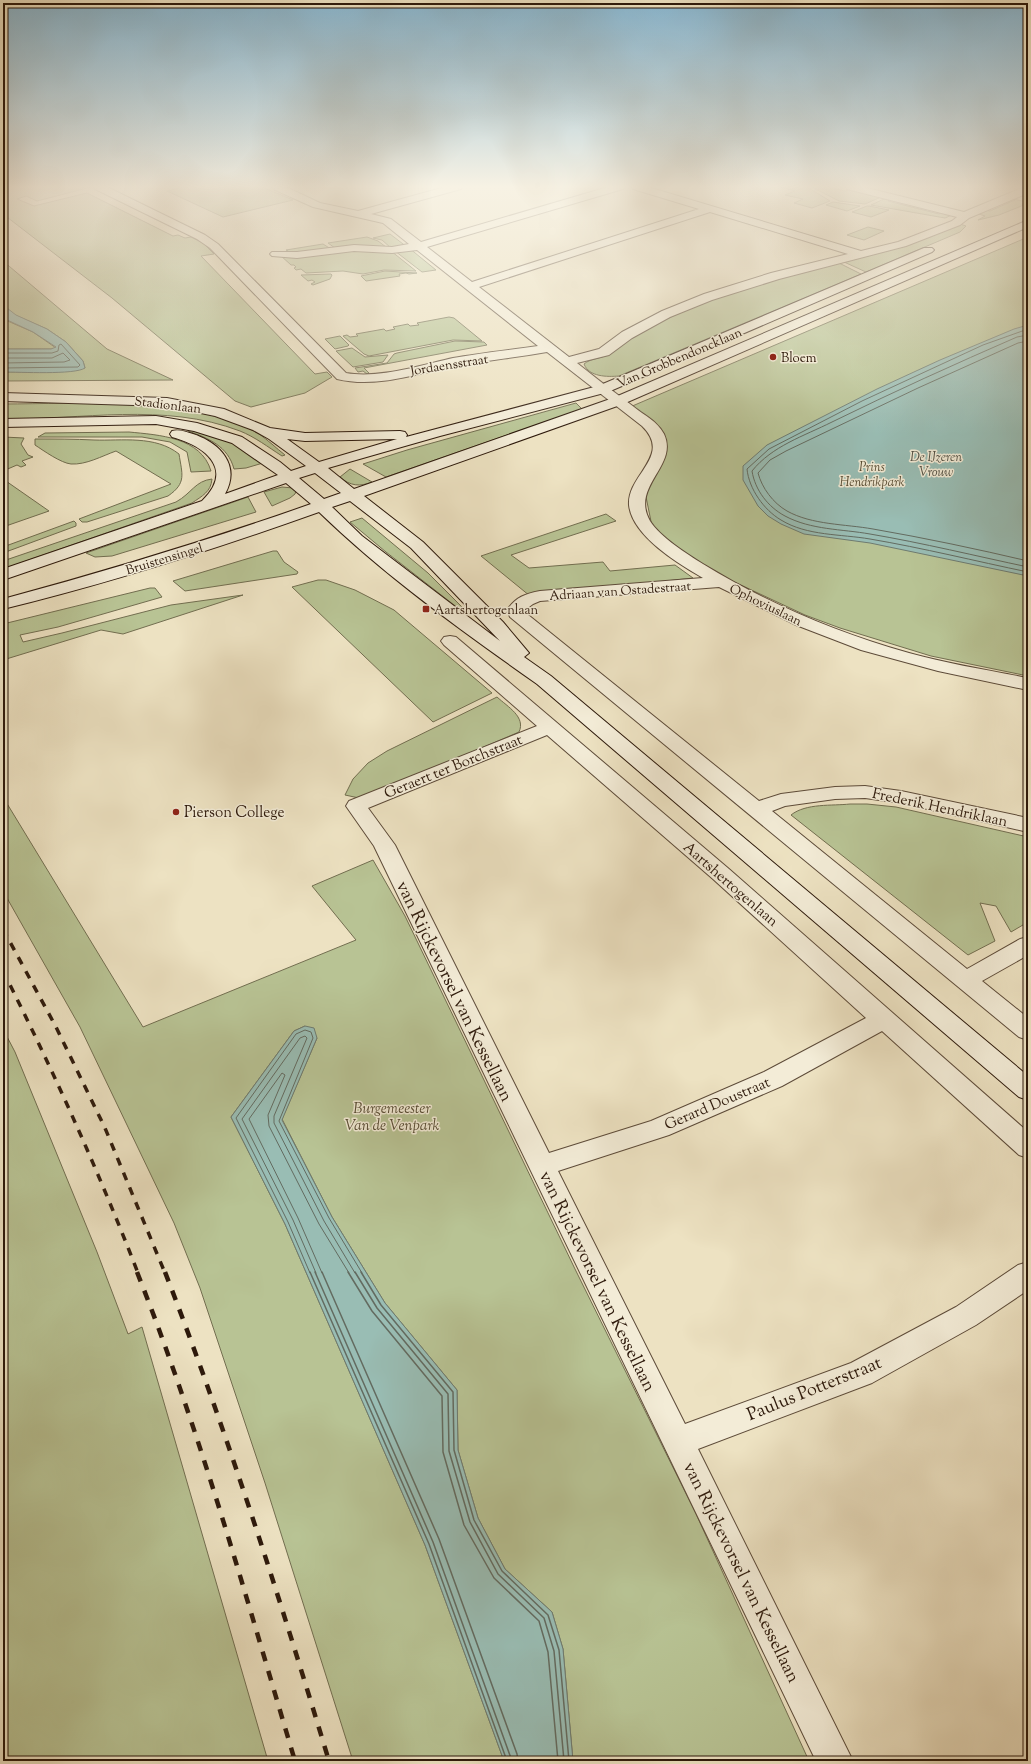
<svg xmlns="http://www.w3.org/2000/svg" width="1031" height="1764" font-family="'Sorts Mill Goudy',serif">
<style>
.green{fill:#b8c394;stroke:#726e50}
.water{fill:#99bdb4;stroke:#6e7b70}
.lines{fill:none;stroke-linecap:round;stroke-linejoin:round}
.shore-far1{stroke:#636b60;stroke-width:1}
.shore{stroke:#636b60;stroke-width:1.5}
.street-casing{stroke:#5d4b39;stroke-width:2}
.secondary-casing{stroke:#2d190b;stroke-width:2}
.street{fill:#f3ecd7;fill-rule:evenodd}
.secondary{fill:#f3ecd7;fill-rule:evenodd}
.rail-far1{stroke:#2d190b;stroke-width:3.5;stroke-dasharray:8 8;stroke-linecap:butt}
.rail{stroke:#2d190b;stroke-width:4.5;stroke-dasharray:10 10;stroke-linecap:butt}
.poi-dot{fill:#8f2418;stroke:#f3ecd7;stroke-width:1.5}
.labels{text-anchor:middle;stroke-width:3;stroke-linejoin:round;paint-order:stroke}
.far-street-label{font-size:13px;fill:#2d190b;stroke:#f3ecd7}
.far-poi-label{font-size:13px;fill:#2d190b;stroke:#f3ecd7;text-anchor:start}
.far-water-label{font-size:13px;font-style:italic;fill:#535246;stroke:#f3ecd7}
.far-park-label{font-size:13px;font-style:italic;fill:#574c34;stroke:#f3ecd7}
.street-label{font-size:15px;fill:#2d190b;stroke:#f3ecd7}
.poi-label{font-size:15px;fill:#2d190b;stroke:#f3ecd7;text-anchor:start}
.park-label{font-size:15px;font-style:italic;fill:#574c34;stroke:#f3ecd7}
.near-street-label{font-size:18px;fill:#2d190b;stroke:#f3ecd7}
</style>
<rect width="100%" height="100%" fill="#ede2c2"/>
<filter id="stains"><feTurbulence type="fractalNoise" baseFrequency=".005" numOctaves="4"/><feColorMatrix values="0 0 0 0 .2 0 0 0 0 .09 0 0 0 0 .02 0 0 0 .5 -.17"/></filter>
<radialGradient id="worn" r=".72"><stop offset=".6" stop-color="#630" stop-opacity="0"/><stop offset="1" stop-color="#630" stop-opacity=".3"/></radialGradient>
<g class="green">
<polygon points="3,187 91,187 37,201 26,196 17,199 34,206 87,193 173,236 178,235 185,238 191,237 203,243 214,254 201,256 315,374 327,372 332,377 305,393 251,407 235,401 112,298 3,214"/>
<polygon points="183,187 262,187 293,200 223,217 167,191"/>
<polygon points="781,187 807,187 830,201 812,208 794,203 803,199 785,195 795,191"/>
<polygon points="812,187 828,187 845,191 850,189 881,197 865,204 839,201"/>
<polygon points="886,198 890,199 888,201 939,214 942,213 952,215 945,218 871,205"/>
<polygon points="1013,199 1027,202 1022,204 1024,205 999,215 978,220 985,216 979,214 986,210 990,211 1015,200"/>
<polygon points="833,202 860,206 847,211 826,205"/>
<polygon points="867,206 869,206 889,210 871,217 852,212"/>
<polygon points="960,224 966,226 960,232 866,272 844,262 905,246"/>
<polygon points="868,227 884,231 864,240 847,235"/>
<polygon points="390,234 407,247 391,248 382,240 373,238"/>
<polygon points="367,237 378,241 386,247 335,248 328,243"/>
<polygon points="1028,237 1028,676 931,656 840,628 805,615 687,560 653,531 645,492 666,451 630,407"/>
<polygon points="323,244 331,249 302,254 278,253 288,251 286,250"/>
<polygon points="409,248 436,270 422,272 395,251"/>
<polygon points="346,249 391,251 416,271 384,270 363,274 343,271 306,273 301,269 296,270 294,268 296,267 294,265 291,265 280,255"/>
<polygon points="3,261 107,349 173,380 3,381 3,372 64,371 85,368 83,361 66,342 47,329 15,315 3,305"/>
<path d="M 839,263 L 861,274 L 619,376 C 607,377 589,377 584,364 C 591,358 601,359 609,354 C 616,349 623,343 631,338 C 695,300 767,281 839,263 Z"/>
<polygon points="385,271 417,273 409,274 406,273 399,274 400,276 366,281 361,276"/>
<polygon points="331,274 332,275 330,279 313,285 311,284 315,282 312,280 308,281 301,275"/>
<polygon points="449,317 454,318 482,341 453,340 369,356 364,354 343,336 347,335 350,337 358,336 356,334 384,329 386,331 395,329 393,327 408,324 410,326 419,325 417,323"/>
<polygon points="3,319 33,332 56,348 51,349 3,349"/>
<polygon points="340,336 349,345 348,346 335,349 325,339"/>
<polygon points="455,341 484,342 487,345 364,368 369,373 367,374 363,371 358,372 355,368 387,363 394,354 397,353"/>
<polygon points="352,348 365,357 388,355 383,362 353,367 336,351"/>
<polygon points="576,403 582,409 386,477 363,464 407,450"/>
<path d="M 3,404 C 78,404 193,395 259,434 C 268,440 276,448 285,455 L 282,456 C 268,447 255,437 240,431 C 164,402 82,420 3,419 Z"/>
<path d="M 188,429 L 204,432 L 242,447 L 263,463 L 246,468 L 234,469 C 228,446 208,438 188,431 Z"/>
<path d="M 129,432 C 159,435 201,437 211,471 L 191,472 L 187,452 L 170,442 L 142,437 L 38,437 L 45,433 Z"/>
<polygon points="3,437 24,438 21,444 28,455 33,457 22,461 26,465 21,467 17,465 3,471"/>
<path d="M 35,439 C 55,439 75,439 94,440 C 122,441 155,435 179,454 C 182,474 187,483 168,496 L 87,522 L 82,522 L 79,519 L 171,484 L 116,451 C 102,456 86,465 71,464 C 61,463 44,451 35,445 Z"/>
<path d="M 350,469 L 372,482 C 360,487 350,486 340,477 Z"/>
<polygon points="3,479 49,511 3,527"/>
<path d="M 212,479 C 211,492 202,496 192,503 L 3,569 L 3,561 L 176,502 C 192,493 195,481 212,479 Z"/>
<polygon points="282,487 293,488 296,491 295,494 290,498 272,506 264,492"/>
<polygon points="248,497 256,512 112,556 95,557 86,553"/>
<polygon points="606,514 616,521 511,555 529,568 603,562 610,571 675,565 693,578 530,596 481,556"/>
<polygon points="362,518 428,573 466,611 463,612 386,552 350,522"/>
<polygon points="74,521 76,523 76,526 3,553 3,547"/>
<polygon points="273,551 277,551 284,562 298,572 297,574 185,591 173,581"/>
<polygon points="318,580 326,580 355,590 394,610 492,693 433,722 292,587"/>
<polygon points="150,588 155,588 162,597 58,627 20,635 23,642 62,633 171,605 243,595 123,634 101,630 3,660 3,624"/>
<path d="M 497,697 C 508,707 526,717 519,732 L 367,797 L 359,798 L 345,795 L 353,779 L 368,763 L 387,751 Z"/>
<polygon points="3,797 143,1027 356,940 312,886 373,860 405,916 575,1269 696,1514 809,1761 573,1761 563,1649 552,1612 505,1569 478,1518 458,1450 457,1390 385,1303 332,1217 282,1119 317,1038 305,1026 294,1031 231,1117 285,1224 425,1545 504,1761 353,1761 265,1483 200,1288 174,1223 80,1027 3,891"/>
<path d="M 850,804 L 867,804 L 896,807 L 1028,837 L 1028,922 L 1011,932 L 996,906 L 980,903 L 995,941 L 968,955 L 791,815 C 806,803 832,806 850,804 Z"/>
<polygon points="3,1029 15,1052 97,1252 128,1334 142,1327 268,1761 3,1761"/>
</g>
<g class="water">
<path d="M 3,305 L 16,315 L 47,329 L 66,342 L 83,361 L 85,368 C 75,375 19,372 3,372 L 3,349 L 51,349 L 56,347 L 33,332 L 3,318 Z"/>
<polygon points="1028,325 1028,576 870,543 804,534 781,524 768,516 758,506 743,480 743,466 767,445 877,389 940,360 1014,329"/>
<polygon points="305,1026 314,1028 317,1038 282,1120 332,1217 385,1303 457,1390 458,1450 478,1518 505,1569 552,1612 563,1649 573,1761 504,1761 425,1545 285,1224 231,1117 294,1031"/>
</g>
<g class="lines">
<g class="shore-far1">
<path d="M 1028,329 L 983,345 L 862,401 L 769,449 L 747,469 C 749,489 764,510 781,520 C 807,536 841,534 870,539 C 923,548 975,561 1028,572"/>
<path d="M 1028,335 L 1017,337 C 955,364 893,392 832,422 C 804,436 772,446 752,471 C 755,490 768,507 785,516 C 811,530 842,529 870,534 C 923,543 976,556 1028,567"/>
<path d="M 1028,341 L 1018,343 L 918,388 L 786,451 L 770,460 L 758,473 C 762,488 773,503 787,511 C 812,525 845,524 873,529 C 925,538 977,549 1028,561"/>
<polyline points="3,353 52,353 58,351 59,345 61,344 80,365 78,367 3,368"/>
<polyline points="3,358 52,358 63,353 70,360 64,362 3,363"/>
<polyline points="310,1273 288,1222 236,1118 296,1034 305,1030 311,1032 313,1038 279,1121 329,1218 362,1273"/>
<polyline points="316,1273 293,1220 242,1119 300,1038 305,1036 307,1038 274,1116 274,1123 324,1221 355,1273"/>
<polyline points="322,1273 298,1218 249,1119 282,1073 285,1075 268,1115 269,1126 319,1224 349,1273"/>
</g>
<g class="shore">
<polyline points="310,1272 429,1544 507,1761"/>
<polyline points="315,1272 433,1542 512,1761"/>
<polyline points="322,1272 439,1539 517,1754 518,1761"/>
<polyline points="348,1272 372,1311 442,1396 443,1452 464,1525 494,1578 539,1621 548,1652 558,1761"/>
<polyline points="355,1272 377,1308 448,1394 449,1451 470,1522 498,1574 544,1618 554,1651 564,1761"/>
<polyline points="361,1272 381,1305 453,1392 454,1450 474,1520 502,1571 548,1615 559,1650 569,1761"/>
</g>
<g class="street-casing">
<g id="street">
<path d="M 94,187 L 107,187 L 205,235 L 218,244 L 346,373 C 379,379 421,365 453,358 C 481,353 510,350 538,346 L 417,250 L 392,253 L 354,251 L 297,258 L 272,256 L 270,254 L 272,252 L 297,252 L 354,245 L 392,247 L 409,244 L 383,223 L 313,207 L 273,189 L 272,187 L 286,187 L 320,203 L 358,211 L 445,187 L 462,187 L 461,189 L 371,214 L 391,219 L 421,242 L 608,187 L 624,187 L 623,189 L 427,247 L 472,282 L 699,209 L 633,189 L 632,187 L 648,187 L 861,251 L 898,242 L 952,221 L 957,217 L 847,189 L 846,187 L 863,187 L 964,212 L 1024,187 L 1028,187 L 1028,193 L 969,218 L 960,225 L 906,246 L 779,279 L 712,300 L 670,317 L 632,338 L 609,355 L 577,363 C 596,378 615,393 634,407 C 645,416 657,421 664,434 C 679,466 630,486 650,521 C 660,537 687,554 703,564 C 767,603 837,633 909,653 C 948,664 988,670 1028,678 L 1028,690 L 938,671 L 861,650 L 796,625 L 719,587 L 540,601 L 533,604 L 525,610 L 527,614 L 759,801 L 781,794 L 835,787 L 865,786 L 901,791 L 1028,818 L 1028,832 L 901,803 L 865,798 L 835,799 L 785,806 L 772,811 L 967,969 L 1020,939 L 1028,937 L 1028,955 L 982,981 L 1028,1018 L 1028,1040 L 1019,1037 L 510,617 L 507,610 C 516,597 525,594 540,591 L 703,578 C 679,564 632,536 629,505 C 627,474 673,456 642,426 L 547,352 C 518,357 490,360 461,365 C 422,372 378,389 337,379 L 210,248 L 197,239 L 95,189 ZM 710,212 L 848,254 L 771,273 L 704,294 L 662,311 L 622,332 L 599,349 L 569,357 L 479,287 Z"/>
<path d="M 450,636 L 456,637 L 729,869 L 1028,1132 L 1028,1158 L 1019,1155 L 882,1031 L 782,1086 L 669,1135 L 558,1171 L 685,1424 L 851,1363 L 956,1307 L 1018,1265 L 1028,1262 L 1028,1290 L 976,1325 L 872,1383 L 698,1449 L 853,1761 L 816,1761 L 374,846 L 346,806 L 349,801 L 537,726 L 444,645 L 441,641 L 444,637 ZM 547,735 L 713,879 L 866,1018 L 764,1072 L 651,1121 L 549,1153 L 395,845 L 368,808 Z"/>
</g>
</g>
<g class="secondary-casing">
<path id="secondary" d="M 1028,220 L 1028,227 L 623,404 L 364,496 L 423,542 L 503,622 L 529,653 L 524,657 L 551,676 L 1028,1076 L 1028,1100 L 1019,1097 L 537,684 C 462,631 385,576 319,512 C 215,549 110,583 3,609 L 3,599 C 107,571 209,540 311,504 L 286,483 L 3,580 L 3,569 L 202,501 C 235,469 205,446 172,437 L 170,434 L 172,431 C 179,429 186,432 193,434 C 220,443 241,465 225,494 L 278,475 L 232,443 L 194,431 L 156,424 L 3,427 L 3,419 L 156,416 L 197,423 L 242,437 L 280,462 L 291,471 L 306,466 L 269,439 L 253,430 L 215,416 L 167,406 L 3,401 L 3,393 L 167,398 L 224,409 L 270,428 L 305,433 L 400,431 L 405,432 L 407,435 L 406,437 L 598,386 L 924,248 L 932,248 L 934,250 L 932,252 L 608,392 L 440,436 L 328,468 L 354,489 L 613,398 ZM 287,439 L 305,441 L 397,439 L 319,462 ZM 315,473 L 341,493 L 324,499 L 299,478 ZM 350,501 L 411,548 L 500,641 L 362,536 L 332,507 Z"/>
</g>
<use href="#street" class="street"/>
<use href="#secondary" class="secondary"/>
<g class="rail-far1">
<polyline points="3,929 56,1027 105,1128 165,1273"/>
<path d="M 3,971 C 53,1070 98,1170 138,1273"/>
</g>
<g class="rail">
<path d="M 137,1272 C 200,1431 246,1597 295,1761"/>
<path d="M 165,1272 C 227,1432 279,1596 329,1761"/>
</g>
</g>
<linearGradient id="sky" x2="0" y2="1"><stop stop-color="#88b8d3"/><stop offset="0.43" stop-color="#f7f2e4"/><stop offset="1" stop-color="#f7f2e4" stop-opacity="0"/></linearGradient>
<rect width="1031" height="434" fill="url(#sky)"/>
<g class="poi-dot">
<circle cx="773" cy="357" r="4"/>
<rect x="422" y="605" width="8" height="8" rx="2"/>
<circle cx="176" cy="812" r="4"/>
</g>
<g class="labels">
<g class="far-street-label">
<text transform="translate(679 357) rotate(-23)" y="5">Van Grobbendoncklaan</text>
<text transform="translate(449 364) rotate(-9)" y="5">Jordaensstraat</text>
<text transform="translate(168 404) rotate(7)" y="5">Stadionlaan</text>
<text transform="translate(164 558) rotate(-17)" y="5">Bruistensingel</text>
<text transform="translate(620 590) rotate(-4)" y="5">Adriaan van Ostadestraat</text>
<text transform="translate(766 604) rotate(26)" y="5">Ophoviuslaan</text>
</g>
<g class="far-poi-label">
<text x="781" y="362">Bloem</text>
<text x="434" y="614">Aartshertogenlaan</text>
</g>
<g class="far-water-label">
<text x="936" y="461">De IJzeren<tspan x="936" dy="15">Vrouw</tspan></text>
</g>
<g class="far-park-label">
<text x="872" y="471">Prins<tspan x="872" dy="15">Hendrikpark</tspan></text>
</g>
<g class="street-label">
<text transform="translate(453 766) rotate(-22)" y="5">Geraert ter Borchstraat</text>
<text transform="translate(940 807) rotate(12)" y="5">Frederik Hendriklaan</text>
<text transform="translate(731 884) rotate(41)" y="5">Aartshertogenlaan</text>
<text transform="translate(717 1103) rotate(-23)" y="5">Gerard Doustraat</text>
</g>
<g class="poi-label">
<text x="184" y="817">Pierson College</text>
</g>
<g class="park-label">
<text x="392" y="1113">Burgemeester<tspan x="392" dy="17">Van de Venpark</tspan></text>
</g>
<g class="near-street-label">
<text transform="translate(455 991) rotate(64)" y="6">van Rijckevorsel van Kessellaan</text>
<text transform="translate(598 1281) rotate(64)" y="6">van Rijckevorsel van Kessellaan</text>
<text transform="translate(814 1388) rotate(-22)" y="6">Paulus Potterstraat</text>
<text transform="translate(742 1572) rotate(64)" y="6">van Rijckevorsel van Kessellaan</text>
</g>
</g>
<rect width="1031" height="1764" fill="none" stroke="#ede2c2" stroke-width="16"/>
<rect x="4" y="4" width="1023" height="1756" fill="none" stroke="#2d190b" stroke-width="2"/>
<rect x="8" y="8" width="1015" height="1748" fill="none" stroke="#2d190b"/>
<rect width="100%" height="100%" filter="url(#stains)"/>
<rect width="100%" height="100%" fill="url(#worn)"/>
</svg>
